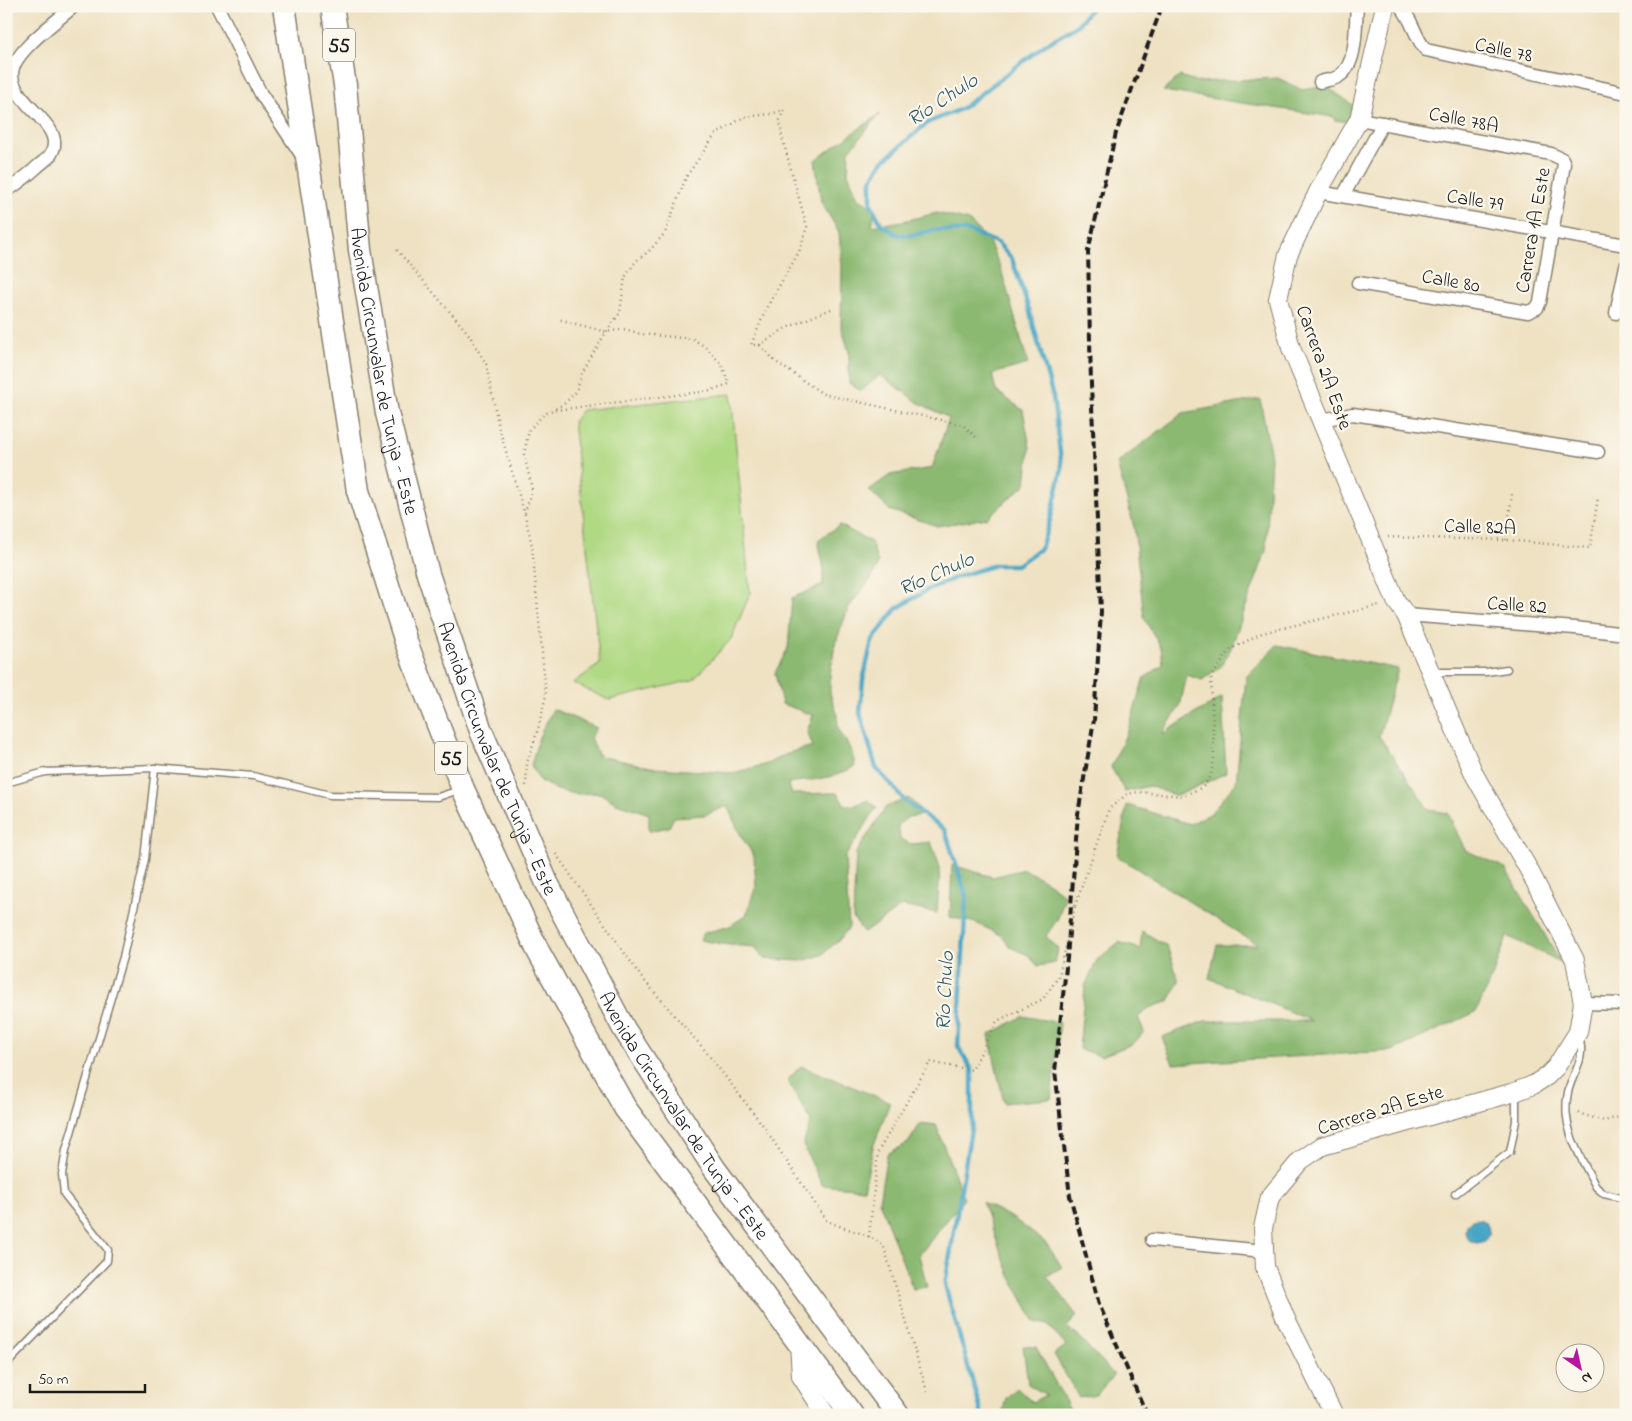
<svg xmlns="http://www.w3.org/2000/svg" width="1632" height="1421" font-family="'Indie Flower',sans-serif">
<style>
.green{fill:#b0d984;stroke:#667a50}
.forest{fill:#8cb972;stroke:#546a47}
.water{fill:#47a6c6;stroke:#326171}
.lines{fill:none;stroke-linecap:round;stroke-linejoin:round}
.stream{stroke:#47a6c6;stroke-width:4.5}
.lane-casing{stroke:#867f70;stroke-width:9}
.street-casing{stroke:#867f70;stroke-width:15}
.secondary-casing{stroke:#867f70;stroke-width:20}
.highway-casing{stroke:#867f70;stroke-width:25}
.path{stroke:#867f70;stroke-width:2.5;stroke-dasharray:1 4;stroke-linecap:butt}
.lane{stroke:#fff;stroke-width:6}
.street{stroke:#fff;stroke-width:12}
.secondary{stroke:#fff;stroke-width:18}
.highway{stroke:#fff;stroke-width:22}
.rail{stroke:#1c1c1c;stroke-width:4;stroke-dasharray:8 4;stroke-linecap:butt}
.path-bridge{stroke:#867f70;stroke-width:2.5;stroke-dasharray:1 4;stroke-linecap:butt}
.labels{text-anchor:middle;stroke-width:4.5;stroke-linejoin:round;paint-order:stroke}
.shield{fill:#fbf7ec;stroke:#5f5e5a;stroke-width:1}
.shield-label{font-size:19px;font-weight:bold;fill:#1c1c1c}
.street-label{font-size:20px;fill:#1c1c1c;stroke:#fbf7ec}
.water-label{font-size:21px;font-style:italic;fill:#2f5a68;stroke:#fbf7ec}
</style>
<rect width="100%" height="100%" fill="#fbf7ec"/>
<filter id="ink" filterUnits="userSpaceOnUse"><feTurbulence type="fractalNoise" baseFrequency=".02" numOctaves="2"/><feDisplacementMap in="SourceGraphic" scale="10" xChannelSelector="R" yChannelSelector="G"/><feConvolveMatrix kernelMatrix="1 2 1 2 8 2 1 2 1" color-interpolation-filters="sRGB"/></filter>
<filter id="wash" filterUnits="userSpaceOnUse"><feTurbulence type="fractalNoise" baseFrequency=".0096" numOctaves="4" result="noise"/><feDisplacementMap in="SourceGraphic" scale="20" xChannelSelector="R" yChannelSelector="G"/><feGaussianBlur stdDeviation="1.12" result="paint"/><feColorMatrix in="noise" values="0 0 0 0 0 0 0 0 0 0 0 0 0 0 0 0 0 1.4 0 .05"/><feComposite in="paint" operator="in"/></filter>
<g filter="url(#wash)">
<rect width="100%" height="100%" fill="#efe2c3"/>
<polygon class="green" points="731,394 750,594 731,639 693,680 609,700 573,683 600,664 573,422 582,410"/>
<g class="forest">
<polygon points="1180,76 1198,82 1278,78 1302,90 1326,86 1359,109 1356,123 1334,120 1334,117 1163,91"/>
<polygon points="880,114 849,151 848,173 858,198 875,209 872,226 903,221 937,213 969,221 988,240 1001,269 1028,364 992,374 996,391 1023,410 1030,448 1026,484 987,518 937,526 889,510 869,490 890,475 932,468 949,418 919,403 880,375 861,391 849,383 849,352 841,325 842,266 839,232 821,202 815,160"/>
<polygon points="1260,399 1271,457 1266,551 1231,648 1221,666 1202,680 1187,675 1180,706 1162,734 1222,697 1226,773 1177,796 1149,786 1125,792 1111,767 1128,730 1144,678 1163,665 1161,648 1144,618 1134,527 1117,463 1183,413"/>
<path d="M 840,525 L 871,542 L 878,563 L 873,576 L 849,607 L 835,644 L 830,675 L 830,693 L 837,713 L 838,728 L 852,752 L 855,766 C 832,780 813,779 788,783 L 792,794 L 837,793 L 844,804 L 853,806 L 868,800 L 877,807 L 845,857 L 849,927 L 841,938 L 822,955 L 801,961 L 765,959 L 755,947 L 729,945 L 700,940 L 704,933 L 730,926 L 746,915 L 756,886 L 754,856 L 741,836 L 727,806 L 705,815 L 674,817 L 669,827 L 649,831 L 649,814 L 616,803 L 600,793 L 575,794 L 557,790 L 540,781 L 531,765 L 539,737 L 553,709 L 597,728 L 590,738 L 599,756 L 656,768 L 733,773 L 767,764 L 791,752 L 813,746 L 807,732 L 813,715 L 782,704 L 775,673 L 788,648 L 792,598 L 823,585 L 823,564 L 818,540 Z"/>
<polygon points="1277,645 1398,669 1379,736 1429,810 1448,813 1465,850 1505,868 1561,962 1507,936 1496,968 1476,1012 1392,1051 1173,1064 1162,1037 1204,1021 1312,1021 1209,978 1217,945 1258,945 1117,856 1127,805 1190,824 1210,814 1236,783 1246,677"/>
<polygon points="909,798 920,809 923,815 908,817 898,825 900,839 911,844 931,842 940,867 937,913 902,906 864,933 853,918 856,853 886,807"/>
<polygon points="952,865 993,877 1024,869 1049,883 1065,896 1058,918 1046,936 1058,949 1055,963 1038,966 1028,955 1010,947 1001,935 976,923 950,917"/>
<polygon points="1142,931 1167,946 1179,981 1169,1001 1149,1008 1138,1017 1144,1032 1133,1044 1101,1056 1079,1049 1085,986 1097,960 1119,942 1140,949"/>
<polygon points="1023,1016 1060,1023 1051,1099 1004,1103 989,1035"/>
<polygon points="801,1066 890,1102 873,1147 864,1189 822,1185 803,1145 811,1121 787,1080"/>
<polygon points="921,1123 936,1125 964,1199 919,1255 927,1287 913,1289 879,1201 887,1154 908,1143"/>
<polygon points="982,1202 1014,1219 1046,1243 1062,1267 1047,1276 1077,1316 1067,1327 1078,1336 1114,1375 1096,1395 1079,1398 1054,1354 1066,1346 1048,1325 1035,1322 1010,1276"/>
<polygon points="1023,1346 1036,1347 1073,1415 1002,1415 1006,1398 1017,1388 1032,1402 1046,1395 1028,1384"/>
</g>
<circle class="water" cx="1477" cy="1231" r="12"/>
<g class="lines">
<polyline class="stream" points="982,1415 945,1285 972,1123 972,1070 958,1046 966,896 945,830 906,802 876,768 860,713 863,680 872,641 896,609 925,591 957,577 995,565 1017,565 1041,548 1051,517 1062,468 1053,397 1029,309 1012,259 998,243 969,231 933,230 914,235 898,235 881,224 871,204 871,180 882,162 927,123 961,109 1046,44 1077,26 1093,6"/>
</g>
</g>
<g filter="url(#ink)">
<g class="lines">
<g class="lane-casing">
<g id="lane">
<polyline points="1433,672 1486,672 1507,669"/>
<polyline points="6,783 45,772 155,768 253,776 330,795 438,797 459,790"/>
<path d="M 1579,1036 C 1586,1061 1574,1069 1568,1092 C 1560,1128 1581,1157 1596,1187 L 1604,1194 L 1626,1199"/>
<polyline points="1455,1194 1510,1152 1516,1121 1516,1093"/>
<polyline points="6,1365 107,1261 108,1250 64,1194 62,1174 66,1150 123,957 145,859 155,768"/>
</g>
</g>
<g class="street-casing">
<g id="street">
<polyline points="217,6 261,94 303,157"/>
<path d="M 1400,6 C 1413,19 1414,37 1426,50 L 1626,93"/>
<path d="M 1320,82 C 1326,80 1334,80 1339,76 C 1358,64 1355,27 1357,6"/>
<path d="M 6,191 C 18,184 27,176 37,167 C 41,163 48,159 51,154 C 68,125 11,105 12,73 C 13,52 58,20 74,6"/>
<polyline points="1318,192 1626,245"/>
<polyline points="1343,196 1383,123"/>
<polyline points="1358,283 1528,312 1537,308 1540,302 1564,164 1562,159 1551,154 1359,119"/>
<polyline points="1616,313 1626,266"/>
<polyline points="1321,420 1353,414 1598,452"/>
<polyline points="1406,615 1575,628 1626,634"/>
<polyline points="1583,1003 1626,1004"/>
<polyline points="1152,1240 1264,1251"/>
</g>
</g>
<g class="secondary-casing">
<g id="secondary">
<polyline points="799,1343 801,1376 826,1415"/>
<polyline points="1334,1415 1285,1317 1265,1267 1263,1228 1270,1197 1300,1161 1322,1146 1515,1092 1533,1085 1547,1076 1556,1067 1578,1032 1583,1003 1575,960 1529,870 1475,776 1406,615 1396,601 1291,348 1278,299 1288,255 1318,192 1359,119 1385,6"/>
</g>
</g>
<g class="highway-casing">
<g id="highway">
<polyline points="284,6 358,491 406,642 463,789 538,951 625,1108 852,1415"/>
<path id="s1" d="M 332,6 L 345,85 L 360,250 L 387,413 L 428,574 L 481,731 L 547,883 L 624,1029 L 714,1168 L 898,1415"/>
</g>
</g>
<g class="path">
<polyline points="397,250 468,333 486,364 499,428 525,515 532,546 546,695 539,726 527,763 526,786"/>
<polyline points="760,345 776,362 823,394 963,425 978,439"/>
<polyline points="555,410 709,391 729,384 722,365 707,348 693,339 641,334 625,329 606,332 558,319"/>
<polyline points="525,513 532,489 524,454 529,430 543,415 564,404 576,392 582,373 606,332 620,313 625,277 636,261 649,251 665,233 686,177 715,135 744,117 771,114 784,110 780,120 782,137 807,227 799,252 767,307 751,345 760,345 784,329 833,308"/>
<polyline points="1388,537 1506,540 1590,548 1598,497"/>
<polyline points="1506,540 1512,494"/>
<path d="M 556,854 L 642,978 L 703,1048 L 762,1124 L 826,1220 C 844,1230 871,1233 884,1247 L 928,1395"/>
<polyline points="1075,906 1109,809 1127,794 1139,792 1183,796 1203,787 1211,774 1214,758 1211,677 1231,649 1262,633 1380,605"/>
<polyline points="1578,1113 1604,1121 1626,1115"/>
<polyline points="869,1237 878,1152 930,1062 972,1070 997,1021 1043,999 1059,976 1067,942"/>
</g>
<use href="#lane" class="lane"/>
<use href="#street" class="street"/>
<use href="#secondary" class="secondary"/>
<use href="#highway" class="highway"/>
<polyline class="rail" points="1147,1415 1099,1304 1070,1196 1055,1071 1067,958 1078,814 1094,720 1101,611 1091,384 1088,251 1116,133 1162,6"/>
<polyline class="path-bridge" points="1067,942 1075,906"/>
</g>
</g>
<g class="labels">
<g class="shield">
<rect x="323" y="28.5" width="32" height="33" rx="4"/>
<rect x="435" y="741.5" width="32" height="33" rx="4"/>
</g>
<g class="shield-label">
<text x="339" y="52">55</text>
<text x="451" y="765">55</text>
</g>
<g class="street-label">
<text transform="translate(1504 49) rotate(12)" y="7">Calle 78</text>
<text transform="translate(1464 119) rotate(11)" y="7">Calle 78A</text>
<text transform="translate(1475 199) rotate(9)" y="7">Calle 79</text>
<text transform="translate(1532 230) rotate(-80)" y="7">Carrera 1A Este</text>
<text transform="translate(1451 280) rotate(10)" y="7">Calle 80</text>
<text transform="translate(1325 367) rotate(70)" y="7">Carrera 2A Este</text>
<text dy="7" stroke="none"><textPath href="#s1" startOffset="369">Avenida Circunvalar de Tunja - Este</textPath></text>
<text transform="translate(1480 526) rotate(2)" y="7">Calle 82A</text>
<text transform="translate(1517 604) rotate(4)" y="7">Calle 82</text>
<text dy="7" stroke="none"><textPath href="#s1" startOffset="774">Avenida Circunvalar de Tunja - Este</textPath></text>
<text transform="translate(1380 1109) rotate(-17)" y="7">Carrera 2A Este</text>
<text dy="7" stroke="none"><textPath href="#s1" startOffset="1179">Avenida Circunvalar de Tunja - Este</textPath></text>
</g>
<g class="water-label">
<text transform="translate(942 99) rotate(-33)" y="7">Río Chulo</text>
<text transform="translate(936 573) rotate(-24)" y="7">Río Chulo</text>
<text transform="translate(944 991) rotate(-87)" y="7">Río Chulo</text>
</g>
</g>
<rect width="1632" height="1421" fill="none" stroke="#fbf7ec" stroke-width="25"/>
<g transform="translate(1580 1368) rotate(146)"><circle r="24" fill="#fbf7ec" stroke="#a29f99"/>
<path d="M0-4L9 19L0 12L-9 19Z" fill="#b5179e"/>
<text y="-8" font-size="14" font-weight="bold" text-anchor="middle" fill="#1c1c1c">N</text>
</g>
<path d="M30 1384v8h115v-8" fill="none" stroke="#1c1c1c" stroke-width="2.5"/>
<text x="38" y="1384" font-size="15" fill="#1c1c1c" stroke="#fbf7ec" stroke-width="4" paint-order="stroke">50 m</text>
</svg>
